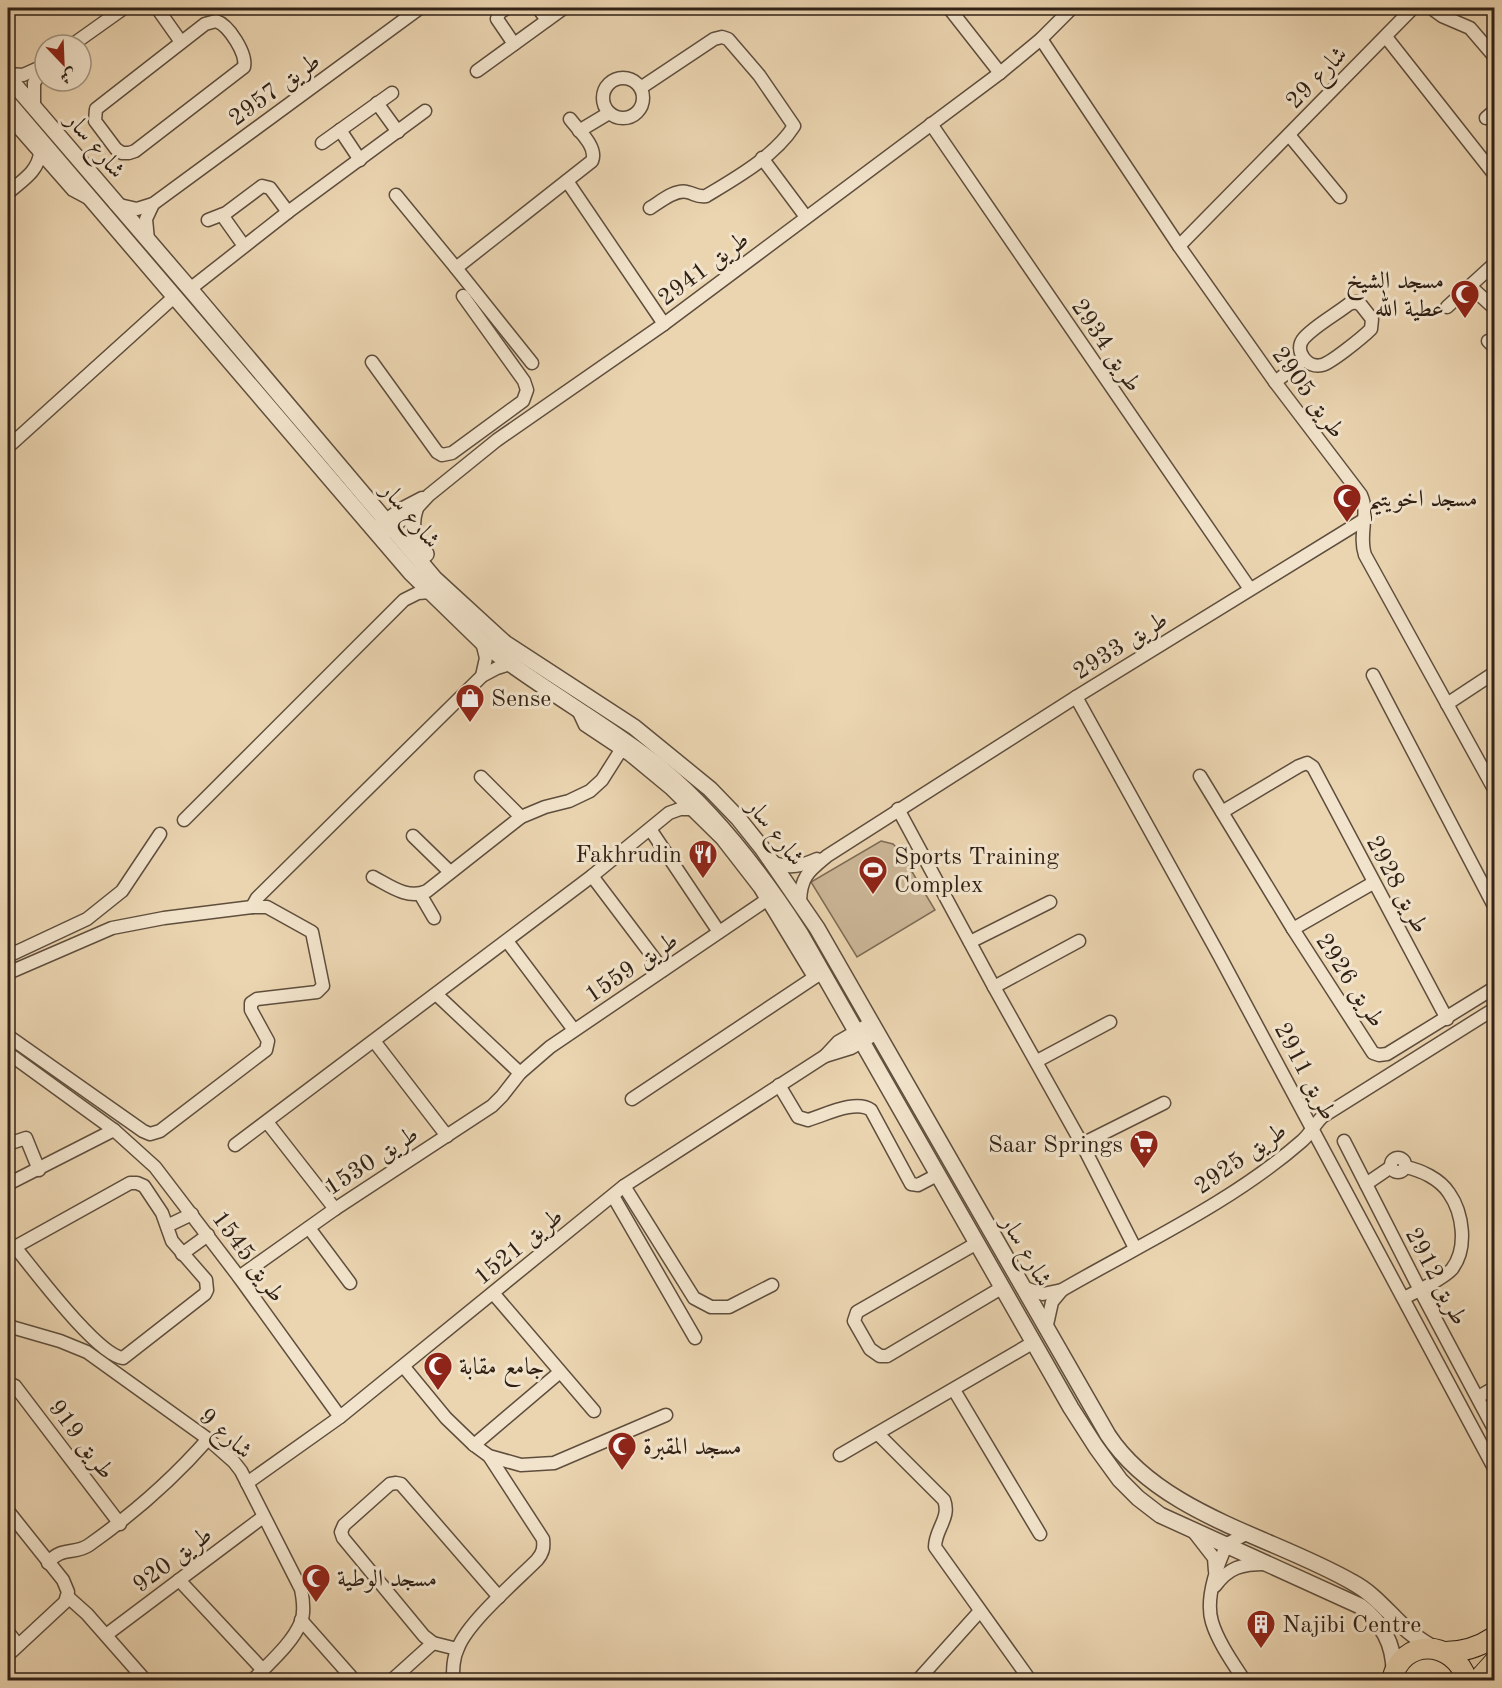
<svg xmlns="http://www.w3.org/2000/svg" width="1502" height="1688" font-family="'Old Standard TT',Amiri,serif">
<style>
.green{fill:#cbb697;stroke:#7e6c56;stroke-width:1.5}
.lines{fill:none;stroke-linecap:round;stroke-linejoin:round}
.minor-casing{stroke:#5f4e3d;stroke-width:15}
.tertiary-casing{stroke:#5f4e3d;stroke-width:18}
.primary-casing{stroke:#302116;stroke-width:22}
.minor{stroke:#f2e4cc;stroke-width:12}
.tertiary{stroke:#f2e4cc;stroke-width:15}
.primary{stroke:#ebd5b1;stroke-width:20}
.labels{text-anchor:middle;stroke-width:6;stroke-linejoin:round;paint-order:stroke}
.street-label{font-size:24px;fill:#302116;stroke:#f2e4cc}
.poi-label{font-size:24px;fill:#302116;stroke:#f2e4cc;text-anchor:start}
</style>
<rect width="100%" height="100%" fill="#ebd5b1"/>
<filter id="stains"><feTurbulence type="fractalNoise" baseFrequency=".00333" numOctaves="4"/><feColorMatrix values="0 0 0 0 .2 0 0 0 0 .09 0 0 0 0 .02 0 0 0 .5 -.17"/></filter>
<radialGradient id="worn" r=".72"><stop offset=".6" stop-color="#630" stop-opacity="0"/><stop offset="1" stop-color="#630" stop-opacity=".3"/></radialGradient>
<polygon class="green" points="881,841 893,844 899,850 935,910 857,957 811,882"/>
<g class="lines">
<g class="minor-casing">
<g id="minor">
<polyline points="157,8 181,42"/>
<polyline points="507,8 499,13 497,19 514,44"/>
<polyline points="538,8 547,20"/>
<polyline points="949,8 1000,73"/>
<polyline points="1431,8 1442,16 1470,28 1494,56"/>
<path d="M 216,21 C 229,25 247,54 244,67 L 135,151 L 129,153 L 122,153 L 116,149 L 95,121 L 96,109 L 205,24 Z"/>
<polyline points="1386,37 1494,174"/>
<path d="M 1041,39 L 1179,246 L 1275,382 L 1361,495 C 1370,515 1358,534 1365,555 L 1494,789"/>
<polyline points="72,45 124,8"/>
<polyline points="477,71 564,8"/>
<polyline points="8,74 23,75 43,66"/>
<circle cx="623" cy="98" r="20"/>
<path d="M 642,87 L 714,39 L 722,37 L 728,39 L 759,75 L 794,126 C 775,156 736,178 706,196 C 696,197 696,194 687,192 C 675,189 660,202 650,208"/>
<polyline points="377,103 398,132"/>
<polyline points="34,108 34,83 45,65"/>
<polyline points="8,116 73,190 88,198"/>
<polyline points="1486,118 1494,111"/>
<polyline points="931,124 1250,589"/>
<polyline points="340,130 360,160"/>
<polyline points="579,131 609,113"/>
<polyline points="1289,135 1340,197"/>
<polyline points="322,143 392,93"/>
<polyline points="762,158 806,217"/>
<polyline points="567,181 664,324"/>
<path d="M 8,193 C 21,181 38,172 40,153"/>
<polyline points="396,195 456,268"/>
<polyline points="115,204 137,209 153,204 420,8"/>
<polyline points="222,215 244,246"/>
<polyline points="208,220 226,213 262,186 270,188 288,212"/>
<polyline points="148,240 146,219 153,204"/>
<polyline points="1179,246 1413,8"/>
<polyline points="1470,286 1494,308"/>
<polyline points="190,289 288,212 425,111"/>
<path d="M 1356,302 L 1361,305 L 1372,319 L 1371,329 C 1363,337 1331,363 1322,365 C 1307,369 1293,350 1304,338 C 1316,325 1335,315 1349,304 Z"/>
<polyline points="1447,307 1494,264"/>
<polyline points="1488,341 1494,347"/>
<polyline points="372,362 437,452 442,455 452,453 523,401 527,390 524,381 463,296"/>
<path d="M 532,363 L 456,268 L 592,161 C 598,147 578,130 570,119"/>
<polyline points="1275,382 1304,360"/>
<polyline points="8,447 174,297"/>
<polyline points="379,525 401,509 422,498"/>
<polyline points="385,533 415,510 429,495 497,440 664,324 1000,73 1041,39 1072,8"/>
<polyline points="1373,675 1494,906"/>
<polyline points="482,676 486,658 482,642"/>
<polyline points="1076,697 1219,955 1494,1468"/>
<polyline points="1447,704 1494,673"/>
<polyline points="578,710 585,725 630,755 670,788 722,839 760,888 814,977"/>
<polyline points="1200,776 1293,929 1373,1053 1379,1055 1387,1054 1494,988"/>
<polyline points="481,777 521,817"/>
<polyline points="898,809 994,987 1082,1144 1135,1248"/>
<polyline points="1222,812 1299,766 1307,763 1313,767 1447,1019"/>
<polyline points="184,820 404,600 418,593 430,592"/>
<polyline points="650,829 719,932"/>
<polyline points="413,836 450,872"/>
<path d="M 774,863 C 791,869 801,866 817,859"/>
<polyline points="592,876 663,970"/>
<path d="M 373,877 C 390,886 408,900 427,891 L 521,817 L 545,807 L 569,801 L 590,791 L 602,780 L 621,750"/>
<polyline points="420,894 434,918"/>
<path d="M 800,901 C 801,876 809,871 827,856 L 1076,697 L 1365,519"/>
<polyline points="252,907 257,898 482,676 497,668 510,664"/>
<polyline points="1293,929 1373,883"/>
<polyline points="507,941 574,1030"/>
<polyline points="970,942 1050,902"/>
<polyline points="8,956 87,919 122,891 160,834"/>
<polyline points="8,973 112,928 164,918 252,907 267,907 312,932 323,986 317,992 257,999 251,1003 251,1010 268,1041 266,1050 160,1131 150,1134 143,1131 8,1036"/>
<polyline points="994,987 1079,941"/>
<polyline points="436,994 520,1073"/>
<polyline points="374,1041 447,1136"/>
<polyline points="8,1053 114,1130 155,1167 239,1277 340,1417"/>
<polyline points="825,1056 851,1048 877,1033"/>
<polyline points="1037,1061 1110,1022"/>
<path d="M 779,1085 L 798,1117 L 808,1120 C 825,1115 856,1099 871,1110 L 911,1184 L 918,1185 L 937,1175"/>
<polyline points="632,1099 821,973"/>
<polyline points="267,1122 335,1209"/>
<polyline points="1344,1141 1420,1290 1494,1429"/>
<polyline points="8,1144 26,1138 39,1170"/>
<polyline points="1082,1144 1164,1103"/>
<polyline points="235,1145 592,876 669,813 680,809 692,809"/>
<circle cx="1398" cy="1165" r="7"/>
<path d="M 130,1183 L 137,1183 L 144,1186 L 162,1213 L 172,1241 L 206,1280 L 207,1290 L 205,1294 L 123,1358 C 97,1355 34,1270 15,1247 Z"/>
<polyline points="8,1184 114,1130"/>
<polyline points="1366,1184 1391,1167"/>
<polyline points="624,1186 694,1298 711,1307 729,1307 772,1285"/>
<polyline points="613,1196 695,1338"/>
<polyline points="167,1226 192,1214"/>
<polyline points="309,1228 350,1283"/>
<polyline points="977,1243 857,1312 854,1321 870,1349 880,1356 887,1356 1003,1287"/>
<polyline points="182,1254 208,1235"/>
<polyline points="239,1277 335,1209 492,1106 502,1096 520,1073 550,1047 768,899"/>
<path d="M 1022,1287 L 1043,1294 L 1062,1290 C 1143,1243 1231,1203 1302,1141 C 1310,1134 1315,1124 1322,1117 L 1494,1009"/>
<polyline points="493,1293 594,1411"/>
<path d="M 1404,1298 C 1417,1291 1442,1280 1452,1269 C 1468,1248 1463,1213 1449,1193 C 1440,1179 1421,1170 1405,1167"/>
<path d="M 8,1326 L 60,1341 L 87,1352 L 208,1439 L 234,1462 L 241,1471 L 301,1589 C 303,1599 305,1612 301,1622 C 292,1644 269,1663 253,1680"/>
<polyline points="1046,1329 1052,1302 1062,1290"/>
<polyline points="404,1367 446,1418 474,1445 489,1456 521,1465 554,1463 666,1415"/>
<polyline points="8,1383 15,1386 120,1524"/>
<polyline points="954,1390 1040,1534"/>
<polyline points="1478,1397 1494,1388"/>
<path d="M 878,1434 L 944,1500 C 951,1518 935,1529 935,1547 L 1030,1680"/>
<polyline points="474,1445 560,1372"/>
<polyline points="840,1455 1034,1342"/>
<polyline points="247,1483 340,1417 624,1186 825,1056 838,1042 871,1023"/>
<polyline points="8,1511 63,1580 68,1592 65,1602 8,1655"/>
<polyline points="1193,1531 1214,1558 1215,1571"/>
<path d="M 48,1563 C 61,1546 75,1555 89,1545 C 133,1514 172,1480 208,1439"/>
<polyline points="179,1580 263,1670"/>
<path d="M 1215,1586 C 1229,1567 1242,1564 1265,1564"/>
<polyline points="68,1597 87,1614 145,1680"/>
<polyline points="301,1620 354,1680"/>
<polyline points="8,1632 18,1645"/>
<polyline points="106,1635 263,1517"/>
<polyline points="457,1649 433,1643 424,1636 343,1538 341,1532 344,1525 390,1484 396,1483 401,1484 499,1597"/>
<polyline points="392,1680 433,1643"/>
<path d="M 453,1680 C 453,1669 453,1658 458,1648 C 468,1622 516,1581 537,1560 C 543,1553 544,1548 543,1539 L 489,1456"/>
<polyline points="918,1680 980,1611"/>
<path d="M 1244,1680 C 1233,1663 1218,1642 1212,1622 C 1205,1599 1217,1566 1227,1544 L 1246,1534"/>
</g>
</g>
<g class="tertiary-casing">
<g id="tertiary">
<path d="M 8,77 L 190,289 L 435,579 L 505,643 L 634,727 L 710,789 L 738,818 L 762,848 L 817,928 L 1108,1435 C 1160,1514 1274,1537 1352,1582 C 1373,1593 1387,1611 1404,1627 C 1412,1635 1423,1642 1433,1648"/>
<path d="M 8,102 L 410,572 L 482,642 L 501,657 C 551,694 606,725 655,763 C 713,810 760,871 800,933 L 1071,1408 L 1096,1447 L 1120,1480 L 1138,1498 L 1160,1515 L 1360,1606 C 1382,1623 1394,1643 1394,1672"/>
<path d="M 415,510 C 409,528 415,540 426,554"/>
</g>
</g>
<g class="primary-casing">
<g id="primary">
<path d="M 1445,1652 C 1463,1652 1479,1647 1494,1637"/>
<path d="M 1392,1680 C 1401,1638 1453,1638 1467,1680"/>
<polyline points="1478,1680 1494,1662"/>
</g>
</g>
<use href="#minor" class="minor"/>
<use href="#tertiary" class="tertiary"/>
<use href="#primary" class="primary"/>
</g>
<defs>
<g id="mosque-pin" transform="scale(1.5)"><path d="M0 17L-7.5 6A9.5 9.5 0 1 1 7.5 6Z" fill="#8f2418" stroke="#f2e4cc"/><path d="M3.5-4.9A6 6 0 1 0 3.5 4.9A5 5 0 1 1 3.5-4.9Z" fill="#fff"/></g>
<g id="shop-pin" transform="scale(1.5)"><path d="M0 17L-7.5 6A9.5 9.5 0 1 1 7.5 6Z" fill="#8f2418" stroke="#f2e4cc"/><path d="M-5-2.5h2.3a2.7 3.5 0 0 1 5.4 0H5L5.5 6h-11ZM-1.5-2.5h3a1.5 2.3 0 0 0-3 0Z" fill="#fff"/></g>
<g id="restaurant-pin" transform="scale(1.5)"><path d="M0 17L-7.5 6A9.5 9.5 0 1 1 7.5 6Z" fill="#8f2418" stroke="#f2e4cc"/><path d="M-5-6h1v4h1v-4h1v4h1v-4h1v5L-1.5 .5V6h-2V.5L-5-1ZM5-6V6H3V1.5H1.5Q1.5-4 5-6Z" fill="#fff"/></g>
<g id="stadium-pin" transform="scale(1.5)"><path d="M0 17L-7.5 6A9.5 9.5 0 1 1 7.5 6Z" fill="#8f2418" stroke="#f2e4cc"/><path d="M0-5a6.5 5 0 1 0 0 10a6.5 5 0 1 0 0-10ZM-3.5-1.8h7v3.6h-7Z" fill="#fff"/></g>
<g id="supermarket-pin" transform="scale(1.5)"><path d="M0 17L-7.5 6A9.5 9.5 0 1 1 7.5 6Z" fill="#8f2418" stroke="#f2e4cc"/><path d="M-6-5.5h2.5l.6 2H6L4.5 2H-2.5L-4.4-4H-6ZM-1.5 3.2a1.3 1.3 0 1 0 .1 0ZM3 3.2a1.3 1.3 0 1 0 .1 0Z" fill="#fff"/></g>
<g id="building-pin" transform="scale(1.5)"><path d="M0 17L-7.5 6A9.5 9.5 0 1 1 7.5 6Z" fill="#8f2418" stroke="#f2e4cc"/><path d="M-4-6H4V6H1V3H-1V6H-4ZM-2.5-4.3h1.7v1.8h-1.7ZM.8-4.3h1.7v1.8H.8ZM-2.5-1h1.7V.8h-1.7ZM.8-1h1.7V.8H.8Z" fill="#fff"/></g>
</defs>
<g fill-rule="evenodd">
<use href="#mosque-pin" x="1465" y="294"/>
<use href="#mosque-pin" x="1347" y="498"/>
<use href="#shop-pin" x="470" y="698"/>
<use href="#restaurant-pin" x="703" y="854"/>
<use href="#stadium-pin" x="873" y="870"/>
<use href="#supermarket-pin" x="1144" y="1144"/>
<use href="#mosque-pin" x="438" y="1366"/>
<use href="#mosque-pin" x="622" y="1446"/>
<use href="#mosque-pin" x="316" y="1578"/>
<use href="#building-pin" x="1261" y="1624"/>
</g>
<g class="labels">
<g class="street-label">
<text transform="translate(1316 77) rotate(-46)" y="8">شارع 29</text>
<text transform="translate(274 89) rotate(-36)" y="8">طريق 2957</text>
<text transform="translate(96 145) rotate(50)" y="8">شارع سار</text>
<text transform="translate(703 268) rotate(-37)" y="8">طريق 2941</text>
<text transform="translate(1107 345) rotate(56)" y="8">طريق 2934</text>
<text transform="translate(1309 392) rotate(54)" y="8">طريق 2905</text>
<text transform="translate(411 515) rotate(50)" y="8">شارع سار</text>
<text transform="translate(1120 645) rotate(-32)" y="8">طريق 2933</text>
<text transform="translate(776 832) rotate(52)" y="8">شارع سار</text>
<text transform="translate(1398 884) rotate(62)" y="8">طريق 2928</text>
<text transform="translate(631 967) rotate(-34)" y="8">طريق 1559</text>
<text transform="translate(1351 980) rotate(57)" y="8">طريق 2926</text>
<text transform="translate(1306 1071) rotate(62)" y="8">طريق 2911</text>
<text transform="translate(1240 1158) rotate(-35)" y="8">طريق 2925</text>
<text transform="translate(371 1160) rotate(-33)" y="8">طريق 1530</text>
<text transform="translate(518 1246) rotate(-39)" y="8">طريق 1521</text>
<text transform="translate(1027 1251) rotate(60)" y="8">شارع سار</text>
<text transform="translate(249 1256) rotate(54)" y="8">طريق 1545</text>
<text transform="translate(1437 1276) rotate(62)" y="8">طريق 2912</text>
<text transform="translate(226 1433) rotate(42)" y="8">شارع 9</text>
<text transform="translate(82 1439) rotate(53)" y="8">طريق 919</text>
<text transform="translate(172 1559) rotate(-37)" y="8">طريق 920</text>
</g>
<g class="poi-label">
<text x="1444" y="288" text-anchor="end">مسجد الشيخ<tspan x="1444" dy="28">عطية الله</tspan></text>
<text x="1368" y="506">مسجد اخويتيم</text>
<text x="491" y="706">Sense</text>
<text x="682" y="862" text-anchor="end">Fakhrudin</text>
<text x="894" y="864">Sports Training<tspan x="894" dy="28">Complex</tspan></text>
<text x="1123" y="1152" text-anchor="end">Saar Springs</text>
<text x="459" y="1374">جامع مقابة</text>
<text x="643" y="1454">مسجد المقبرة</text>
<text x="337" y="1586">مسجد الوطية</text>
<text x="1282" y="1632">Najibi Centre</text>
</g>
</g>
<rect width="1502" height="1688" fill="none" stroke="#ebd5b1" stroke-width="30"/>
<rect x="9" y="9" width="1484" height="1670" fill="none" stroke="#302116" stroke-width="3"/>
<rect x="15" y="15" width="1472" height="1658" fill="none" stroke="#302116" stroke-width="1.5"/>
<g transform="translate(63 63) rotate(157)"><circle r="28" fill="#f2e4cc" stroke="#a49683" stroke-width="1.5"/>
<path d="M0-4.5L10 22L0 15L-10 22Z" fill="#8f2418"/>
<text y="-9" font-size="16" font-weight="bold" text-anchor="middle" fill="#302116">ش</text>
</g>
<rect width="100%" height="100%" filter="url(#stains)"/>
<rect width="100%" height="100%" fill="url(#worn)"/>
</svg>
